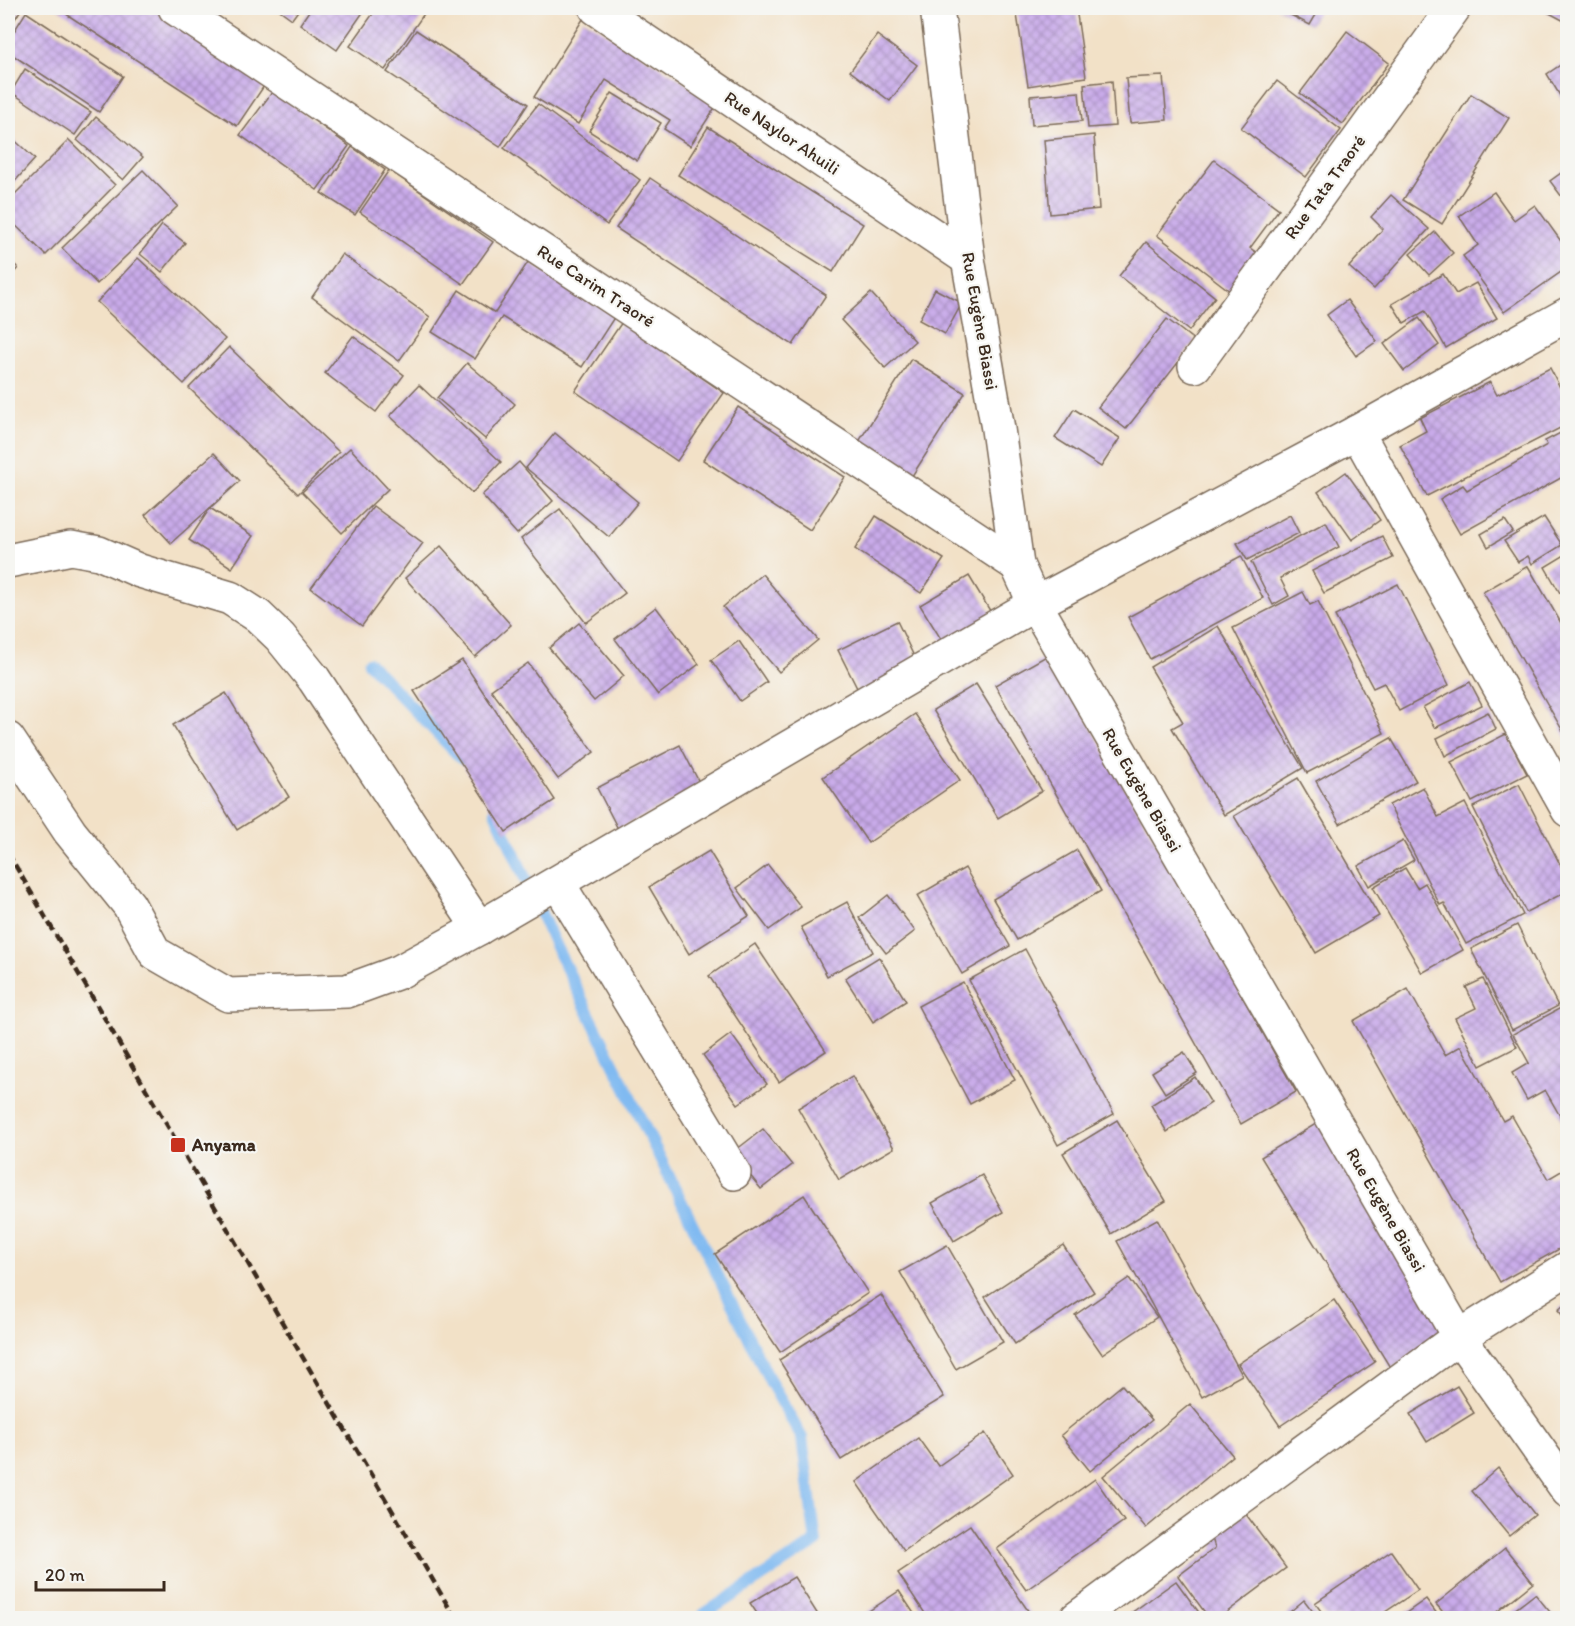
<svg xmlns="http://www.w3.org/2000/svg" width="1575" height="1626" font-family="Itim,sans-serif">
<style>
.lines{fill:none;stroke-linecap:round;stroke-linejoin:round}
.stream{stroke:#80baf1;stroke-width:12}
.building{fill:url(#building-cross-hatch)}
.street-casing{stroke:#7b6a59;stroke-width:36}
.street{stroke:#fff;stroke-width:33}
.rail{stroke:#3b2a1e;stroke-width:4.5;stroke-dasharray:9 4.5;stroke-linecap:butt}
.poi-dot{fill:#c8321e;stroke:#f6f6f2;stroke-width:2}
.labels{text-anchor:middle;stroke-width:4.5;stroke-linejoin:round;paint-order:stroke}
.street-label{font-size:18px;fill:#3b2a1e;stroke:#f6f6f2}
.poi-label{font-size:18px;font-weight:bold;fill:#3b2a1e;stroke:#f6f6f2;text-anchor:start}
</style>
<defs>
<pattern id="building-cross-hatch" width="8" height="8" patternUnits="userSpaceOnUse" patternTransform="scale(1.5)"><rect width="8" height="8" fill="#c9abea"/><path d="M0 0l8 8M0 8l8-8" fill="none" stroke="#a48bbd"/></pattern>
</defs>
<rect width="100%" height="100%" fill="#f6f6f2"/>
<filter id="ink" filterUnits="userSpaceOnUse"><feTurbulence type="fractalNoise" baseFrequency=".0167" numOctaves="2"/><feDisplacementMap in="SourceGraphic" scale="12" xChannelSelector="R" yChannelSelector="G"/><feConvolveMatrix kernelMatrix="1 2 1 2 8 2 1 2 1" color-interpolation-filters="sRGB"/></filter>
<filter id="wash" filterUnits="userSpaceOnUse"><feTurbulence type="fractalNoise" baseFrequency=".008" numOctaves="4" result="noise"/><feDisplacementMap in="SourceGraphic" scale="24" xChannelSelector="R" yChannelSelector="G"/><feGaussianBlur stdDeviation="1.35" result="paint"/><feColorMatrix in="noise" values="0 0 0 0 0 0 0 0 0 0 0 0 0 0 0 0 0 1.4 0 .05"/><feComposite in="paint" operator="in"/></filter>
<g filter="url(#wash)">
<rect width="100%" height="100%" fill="#f2e1c7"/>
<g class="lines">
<g class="stream">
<polyline points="369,663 462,759"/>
<polyline points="495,811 556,947 771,1383 802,1438 816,1542 704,1614 706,1618"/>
</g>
</g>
<g id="blocks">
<g class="building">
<polygon points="8,8 22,8 8,30"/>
<polygon points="57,8 159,8 268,80 237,126"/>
<polygon points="277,8 300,8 292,19"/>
<polygon points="311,8 366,8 337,50 300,24"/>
<polygon points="377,8 428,8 385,70 350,46"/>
<polygon points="1016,8 1076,8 1086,77 1028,86"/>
<polygon points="1277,8 1320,8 1310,25"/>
<polygon points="1540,8 1568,8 1568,23"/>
<polygon points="26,12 123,76 99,112 8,52 8,41"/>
<polygon points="583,19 718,103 690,146 664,129 670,120 606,80 578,124 534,97"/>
<polygon points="416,30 528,104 500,147 387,72"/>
<polygon points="1347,31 1389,63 1343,124 1300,93"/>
<polygon points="877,35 917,65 890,101 850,71"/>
<polygon points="1568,60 1568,96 1562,99 1547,74"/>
<polygon points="25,69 91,112 75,135 11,92"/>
<polygon points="1163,76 1167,120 1130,123 1126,78"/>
<polygon points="1112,81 1115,126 1088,128 1084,84"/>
<polygon points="1277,81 1341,130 1306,177 1241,128"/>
<polygon points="273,91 349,146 317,190 240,135"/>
<polygon points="1079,92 1082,121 1032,125 1030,96"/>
<polygon points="612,93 661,123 637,161 589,131"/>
<polygon points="1471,94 1509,118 1442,224 1403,200"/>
<polygon points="538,104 640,180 607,225 504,148"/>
<polygon points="96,117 143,157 123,180 77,140"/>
<polygon points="708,127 863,224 833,272 678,175"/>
<polygon points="8,134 35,159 8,189"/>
<polygon points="1094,135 1099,209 1050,214 1044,140"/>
<polygon points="69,140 115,185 46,255 8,218 8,201"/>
<polygon points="352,147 385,170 355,215 321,193"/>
<polygon points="1214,160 1279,209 1250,248 1263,257 1235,295 1157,235"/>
<polygon points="1568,168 1568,205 1550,181"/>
<polygon points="143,170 178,206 97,284 62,248"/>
<polygon points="389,170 493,242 463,284 360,212"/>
<polygon points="650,178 826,295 793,345 616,228"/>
<polygon points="1494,192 1514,220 1535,205 1568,251 1568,267 1504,312 1463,256 1478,245 1459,216"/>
<polygon points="1391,195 1429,229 1374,289 1349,267 1383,229 1371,217"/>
<polygon points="162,225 185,243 162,272 140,254"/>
<polygon points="1435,232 1453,253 1429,275 1410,254"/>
<polygon points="1146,242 1215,297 1189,331 1119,276"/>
<polygon points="342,254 430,317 399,361 312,297"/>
<polygon points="8,258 18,268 8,279"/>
<polygon points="138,258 225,339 184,384 97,302"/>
<polygon points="528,262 615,316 582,367 502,317 475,359 432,332 459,290 495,313"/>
<polygon points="1443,274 1456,294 1476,283 1497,318 1446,348 1425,311 1404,323 1392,304"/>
<polygon points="935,289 962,303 945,334 919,320"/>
<polygon points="871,293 915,341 885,368 841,320"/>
<polygon points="1347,300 1377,341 1356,356 1327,315"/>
<polygon points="1419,318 1439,345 1404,371 1384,344"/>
<polygon points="1167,319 1195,341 1126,429 1098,407"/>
<polygon points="622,322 724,393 677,461 575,391"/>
<polygon points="353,336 404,375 376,412 325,373"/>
<polygon points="229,347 339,452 298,494 189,388"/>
<polygon points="911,359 965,393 912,476 858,443"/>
<polygon points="467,363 515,404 485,439 437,398"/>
<polygon points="1550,368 1568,403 1568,424 1427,496 1400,445 1426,431 1420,418 1490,382 1497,395"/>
<polygon points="419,385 501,462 472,493 390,416"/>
<polygon points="738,407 845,477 810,530 703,460"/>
<polygon points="1074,409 1120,438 1101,467 1055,438"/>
<polygon points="1568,429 1568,474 1460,534 1440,499 1463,485 1467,490 1547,445 1545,441"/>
<polygon points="555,433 638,502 609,537 526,468"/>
<polygon points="350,448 388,489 342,533 302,492"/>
<polygon points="214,453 240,481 171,543 145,515"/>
<polygon points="519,462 553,501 517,534 482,495"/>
<polygon points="1346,472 1380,520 1352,540 1318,492"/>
<polygon points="373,506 423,543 362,626 311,588"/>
<polygon points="210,508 253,536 232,568 189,540"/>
<polygon points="560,509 625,593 586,623 521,539"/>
<polygon points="1290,515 1299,533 1247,560 1237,543"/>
<polygon points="876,516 944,559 921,593 855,549"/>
<polygon points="1544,517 1562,545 1532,564 1528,556 1518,562 1504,541"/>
<polygon points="1505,520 1513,532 1488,547 1481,534"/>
<polygon points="1326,522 1339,547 1280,578 1289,596 1273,605 1251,562"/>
<polygon points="1382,536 1393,558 1324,593 1312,571"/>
<polygon points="441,546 511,625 475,657 405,578"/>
<polygon points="1568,553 1568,588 1560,593 1545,567"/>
<polygon points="1241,556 1263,598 1150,659 1128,617"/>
<polygon points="1528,566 1568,635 1568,740 1483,592"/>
<polygon points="762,574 818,640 779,672 723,607"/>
<polygon points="969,576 992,614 944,644 920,605"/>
<polygon points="1398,584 1449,685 1399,711 1384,683 1373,688 1335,616"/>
<polygon points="1303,592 1310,605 1318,601 1384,733 1307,773 1233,628"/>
<polygon points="656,607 699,664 658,695 615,639"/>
<polygon points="897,621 919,667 861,696 838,650"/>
<polygon points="579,623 624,676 594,701 549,648"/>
<polygon points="1218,626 1303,768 1224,815 1172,728 1183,722 1150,667"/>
<polygon points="739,641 767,682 740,701 711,660"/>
<polygon points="1050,654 1296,1092 1241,1124 995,685"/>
<polygon points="462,660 555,800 506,832 414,691"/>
<polygon points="528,663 594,752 558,779 491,690"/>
<polygon points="1470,682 1482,705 1435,728 1423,707"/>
<polygon points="976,684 1042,791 998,818 933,710"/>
<polygon points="226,693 289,797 237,830 173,725"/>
<polygon points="1488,712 1496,729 1445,756 1437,738"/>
<polygon points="915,714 960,780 868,843 823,777"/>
<polygon points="1506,734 1527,774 1472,802 1451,762"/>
<polygon points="1391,738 1416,781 1340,824 1316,781"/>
<polygon points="680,745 701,786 618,829 597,788"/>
<polygon points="1298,778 1379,916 1316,953 1234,816"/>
<polygon points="1519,784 1568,880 1568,891 1526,912 1473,807"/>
<polygon points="1423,787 1438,817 1465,803 1523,915 1466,944 1444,903 1440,905 1389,805"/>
<polygon points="1403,841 1414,860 1369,886 1358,866"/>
<polygon points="1077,850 1101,891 1017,940 993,899"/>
<polygon points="709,851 749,916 689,954 649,887"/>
<polygon points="768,865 801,907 769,930 737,888"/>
<polygon points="965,868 1010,946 962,974 917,896"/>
<polygon points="1405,868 1417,888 1425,883 1463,950 1422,973 1373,887"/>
<polygon points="888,895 915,931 886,953 859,918"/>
<polygon points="847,902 873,952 827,976 801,927"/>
<polygon points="1517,925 1558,1006 1512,1030 1471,949"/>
<polygon points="755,944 826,1051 779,1082 709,976"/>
<polygon points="1025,949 1114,1114 1058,1145 969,980"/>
<polygon points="879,957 906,1001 873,1022 845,978"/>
<polygon points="1483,979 1517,1047 1480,1066 1455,1018 1476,1008 1466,987"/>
<polygon points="963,982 1015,1080 970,1104 918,1006"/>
<polygon points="1408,989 1445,1055 1461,1046 1503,1121 1512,1116 1548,1179 1568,1167 1568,1244 1500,1282 1353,1021"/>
<polygon points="1568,1004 1568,1130 1545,1090 1527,1100 1512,1073 1529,1063 1513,1034"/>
<polygon points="731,1034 767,1084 738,1104 703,1055"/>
<polygon points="1184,1052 1197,1073 1165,1093 1152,1072"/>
<polygon points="852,1076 894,1148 839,1180 798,1108"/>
<polygon points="1195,1077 1211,1103 1167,1132 1151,1105"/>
<polygon points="1117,1120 1166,1201 1111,1234 1063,1153"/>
<polygon points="1319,1122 1448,1334 1391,1369 1261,1157"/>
<polygon points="763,1129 792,1165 761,1189 732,1153"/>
<polygon points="982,1175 1003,1212 954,1241 932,1203"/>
<polygon points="804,1195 868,1293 780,1352 715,1254"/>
<polygon points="1157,1219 1242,1375 1202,1397 1117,1241"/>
<polygon points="947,1245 1003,1342 956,1369 900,1272"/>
<polygon points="1063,1245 1094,1292 1015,1344 985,1297"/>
<polygon points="1129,1278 1157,1317 1102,1354 1075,1315"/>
<polygon points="881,1295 944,1397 841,1460 779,1360"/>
<polygon points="1334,1300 1375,1362 1280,1426 1238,1364"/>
<polygon points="1568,1302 1568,1322 1558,1310"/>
<polygon points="1122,1385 1152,1420 1090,1471 1061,1435"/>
<polygon points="1457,1386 1474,1413 1427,1442 1410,1414"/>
<polygon points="1190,1404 1233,1456 1146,1528 1103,1476"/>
<polygon points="985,1433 1013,1474 904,1551 856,1482 918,1438 938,1466"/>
<polygon points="1498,1468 1535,1515 1509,1536 1472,1491"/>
<polygon points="1095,1479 1124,1521 1026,1590 997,1549"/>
<polygon points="1245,1513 1286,1568 1219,1618 1209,1618 1178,1576 1215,1548 1212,1538"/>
<polygon points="970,1525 1033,1618 928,1618 898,1573"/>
<polygon points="1505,1548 1533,1583 1489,1618 1448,1618 1436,1604"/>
<polygon points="1391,1551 1418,1590 1376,1618 1326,1618 1315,1603"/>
<polygon points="794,1577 820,1618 760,1618 750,1603"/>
<polygon points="1176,1581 1203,1618 1124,1618"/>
<polygon points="899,1591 917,1618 865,1618 863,1615"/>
<polygon points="1535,1594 1555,1618 1504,1618"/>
<polygon points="1426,1599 1440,1618 1399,1618"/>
<polygon points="1304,1600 1318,1618 1287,1618 1285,1616"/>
</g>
</g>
</g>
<g filter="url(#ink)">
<use href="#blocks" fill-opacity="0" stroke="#7b6a59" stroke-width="1.5"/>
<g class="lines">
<g class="street-casing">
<g id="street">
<polyline points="175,8 1017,565"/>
<polyline points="596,8 968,259"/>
<polyline points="937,8 968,259 998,429 1017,565 1035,604 1459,1337 1568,1491"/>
<polyline points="1195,366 1454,8"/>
<polyline points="1357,432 1568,810"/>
<polyline points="8,561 71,548 99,553 140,571 230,598 258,616 280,637 314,679 479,928"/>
<polyline points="8,739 70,832 129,905 155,953 228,995 347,991 399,972 479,928 1035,604 1357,432 1568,314"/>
<polyline points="558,883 734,1173"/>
<polyline points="1077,1618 1459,1337 1568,1268"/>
</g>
</g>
<use href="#street" class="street"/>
<polyline class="rail" points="8,853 455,1618"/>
</g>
</g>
<rect class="poi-dot" x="170" y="1137" width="16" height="16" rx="3"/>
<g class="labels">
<g class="street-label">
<text transform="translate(782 133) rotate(34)" y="6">Rue Naylor Ahuili</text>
<text transform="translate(1325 187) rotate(-54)" y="6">Rue Tata Traoré</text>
<text transform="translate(596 286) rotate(33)" y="6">Rue Carim Traoré</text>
<text transform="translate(980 321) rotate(80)" y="6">Rue Eugène Biassi</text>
<text transform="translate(1142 790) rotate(60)" y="6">Rue Eugène Biassi</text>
<text transform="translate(1386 1210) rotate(60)" y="6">Rue Eugène Biassi</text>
</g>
<g class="poi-label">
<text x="192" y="1151">Anyama</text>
</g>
</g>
<rect width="1575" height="1626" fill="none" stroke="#f6f6f2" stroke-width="30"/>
<path d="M36 1581v9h128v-9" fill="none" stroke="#3b2a1e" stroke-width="3"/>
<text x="45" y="1581" font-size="18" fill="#3b2a1e" stroke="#f6f6f2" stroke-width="4.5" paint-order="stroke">20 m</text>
</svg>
